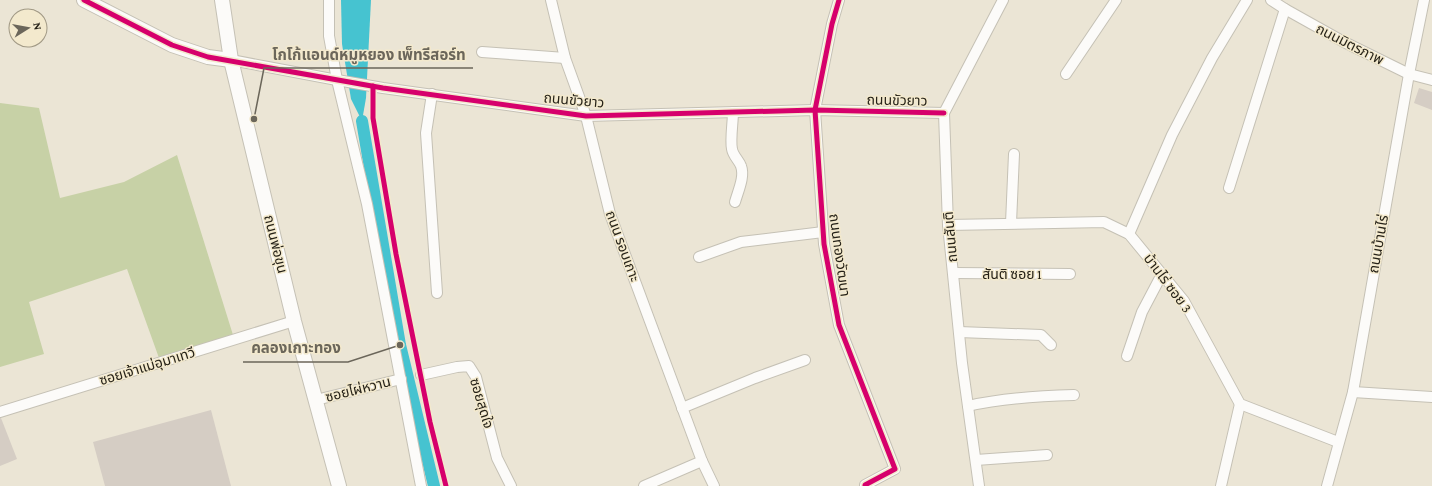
<svg xmlns="http://www.w3.org/2000/svg" width="1432" height="486" font-family="'Crimson Pro','Noto Sans Thai',serif">
<style>
.green{fill:#c7d1a6}
.water{fill:#46c3d0}
.lines{fill:none;stroke-linecap:round;stroke-linejoin:round}
.canal{stroke:#46c3d0;stroke-width:12}
.building{fill:#d5cdc4}
.street-casing{stroke:#c5c1b5;stroke-width:12}
.secondary-casing{stroke:#c5c1b5;stroke-width:16}
.street{stroke:#fcfbf9;stroke-width:10}
.secondary{stroke:#fcfbf9;stroke-width:14}
.cycleway-casing{stroke:#f3e9cd;stroke-width:8}
.cycleway{stroke:#d6006c;stroke-width:5}
.labels{text-anchor:middle;stroke-width:3;stroke-linejoin:round;paint-order:stroke}
.street-label{font-size:14px;fill:#262218;stroke:#f3e9cd}
.leader{fill:none;stroke:#6b665a;stroke-width:1.5}
.callout-dot{fill:#6b665a;stroke:#f3e9cd;stroke-width:1.5}
.callout-label{font-size:15px;text-anchor:middle;font-weight:bold;fill:#6b665a;stroke:#f3e9cd;stroke-width:3;stroke-linejoin:round;paint-order:stroke}
</style>
<rect width="100%" height="100%" fill="#ebe5d5"/>
<polygon class="green" points="0,103 39,108 60,198 124,182 177,155 233,335 159,358 127,269 29,302 44,354 0,367"/>
<polygon class="water" points="341,0 371,0 366,98 362,121 351,99 342,44"/>
<g class="lines">
<polyline class="canal" points="362,121 400,345 434,486"/>
</g>
<g class="building">
<polygon points="1419,88 1432,92 1432,110 1414,103"/>
<polygon points="211,410 231,486 105,486 93,442"/>
<polygon points="0,418 1,418 17,459 0,466"/>
</g>
<g class="lines">
<g class="street-casing">
<g id="street">
<polyline points="329,0 329,36 337,80 367,204 421,486"/>
<polyline points="551,0 565,58 586,116 610,214 702,461 714,486"/>
<polyline points="839,0 832,24 815,110 824,244 839,325 895,469 865,485 865,486"/>
<polyline points="1271,0 1285,9 1344,42 1409,74 1432,80"/>
<polyline points="482,52 565,58"/>
<polyline points="231,60 337,80 383,88 586,116 815,110 944,113"/>
<polyline points="1066,74 1116,0"/>
<polyline points="432,94 426,133 437,293"/>
<path d="M 733,112 C 733,122 730,140 732,149 C 733,156 739,160 741,166 C 745,177 738,191 735,202"/>
<polyline points="1229,188 1285,9"/>
<polyline points="1011,223 1014,154"/>
<polyline points="948,225 1104,222 1129,234 1184,301 1240,404 1338,442"/>
<polyline points="1129,234 1172,135 1212,58 1247,0"/>
<polyline points="699,257 741,242 823,232"/>
<polyline points="954,273 1070,274"/>
<polyline points="959,332 1041,335 1051,345"/>
<polyline points="1127,356 1142,312 1162,274"/>
<polyline points="421,375 457,367 469,366 476,377 497,458 511,486"/>
<polyline points="1353,392 1432,397"/>
<polyline points="316,400 401,379"/>
<path d="M 968,406 C 1003,398 1038,396 1074,395"/>
<polyline points="682,408 755,378 805,360"/>
<polyline points="0,412 294,321"/>
<polyline points="976,460 1047,455"/>
<polyline points="644,486 702,461"/>
<polyline points="979,486 962,363 948,225 944,113 1003,0"/>
<polyline points="1221,486 1240,404"/>
<polyline points="1327,486 1353,392 1409,74 1424,0"/>
</g>
</g>
<g class="secondary-casing">
<g id="secondary">
<polyline points="84,0 172,45 208,57 231,60"/>
<polyline points="222,0 231,60 294,321 339,486"/>
</g>
</g>
<use href="#street" class="street"/>
<use href="#secondary" class="secondary"/>
<g class="cycleway-casing">
<g id="cycleway">
<polyline points="84,0 172,45 208,57 383,88 586,116 815,110 944,113"/>
<polyline points="839,0 832,24 815,110 824,244 839,325 895,469 865,485 865,486"/>
<polyline points="373,86 373,118 396,254 430,422 446,486"/>
</g>
</g>
<use href="#cycleway" class="cycleway"/>
</g>
<g class="labels">
<g class="street-label">
<text transform="translate(1350 44) rotate(27)" y="5">ถนนมิตรภาพ</text>
<text transform="translate(574 100) rotate(5)" y="5">ถนนขัวยาว</text>
<text transform="translate(897 100) rotate(1)" y="5">ถนนขัวยาว</text>
<text transform="translate(950 237) rotate(-95)" y="5">ถนนสันติ</text>
<text transform="translate(276 244) rotate(76)" y="5">ถนนพ่อขุน</text>
<text transform="translate(1378 244) rotate(-80)" y="5">ถนนบ้านไร่</text>
<text transform="translate(623 246) rotate(70)" y="5">ถนน รอบเกาะ</text>
<text transform="translate(840 255) rotate(82)" y="5">ถนนทองวัฒนา</text>
<text x="1012" y="279">สันติ ซอย 1</text>
<text transform="translate(1168 283) rotate(53)" y="5">บ้านไร่ ซอย 3</text>
<text transform="translate(147 366) rotate(-17)" y="5">ซอยเจ้าแม่อุมาเทวี</text>
<text transform="translate(358 389) rotate(-14)" y="5">ซอยไผ่หวาน</text>
<text transform="translate(482 403) rotate(73)" y="5">ซอยสุดใจ</text>
</g>
</g>
<path class="leader" d="M254 119L264 68H473M400 345L348 362H243"/>
<g class="callout-dot">
<circle cx="254" cy="119" r="4"/>
<circle cx="400" cy="345" r="4"/>
</g>
<g class="callout-label">
<text x="369" y="60">โกโก้แอนด์หมูหยอง เพ็ทรีสอร์ท</text>
<text x="296" y="353">คลองเกาะทอง</text>
</g>
<g transform="translate(28 28) rotate(79)"><circle r="19" fill="#f3e9cd" stroke="#a19985"/>
<path d="M0-3L7 15L0 10L-7 15Z" fill="#6b665a"/>
<text y="-6" font-size="11" font-weight="bold" text-anchor="middle" fill="#262218">N</text>
</g>
</svg>
